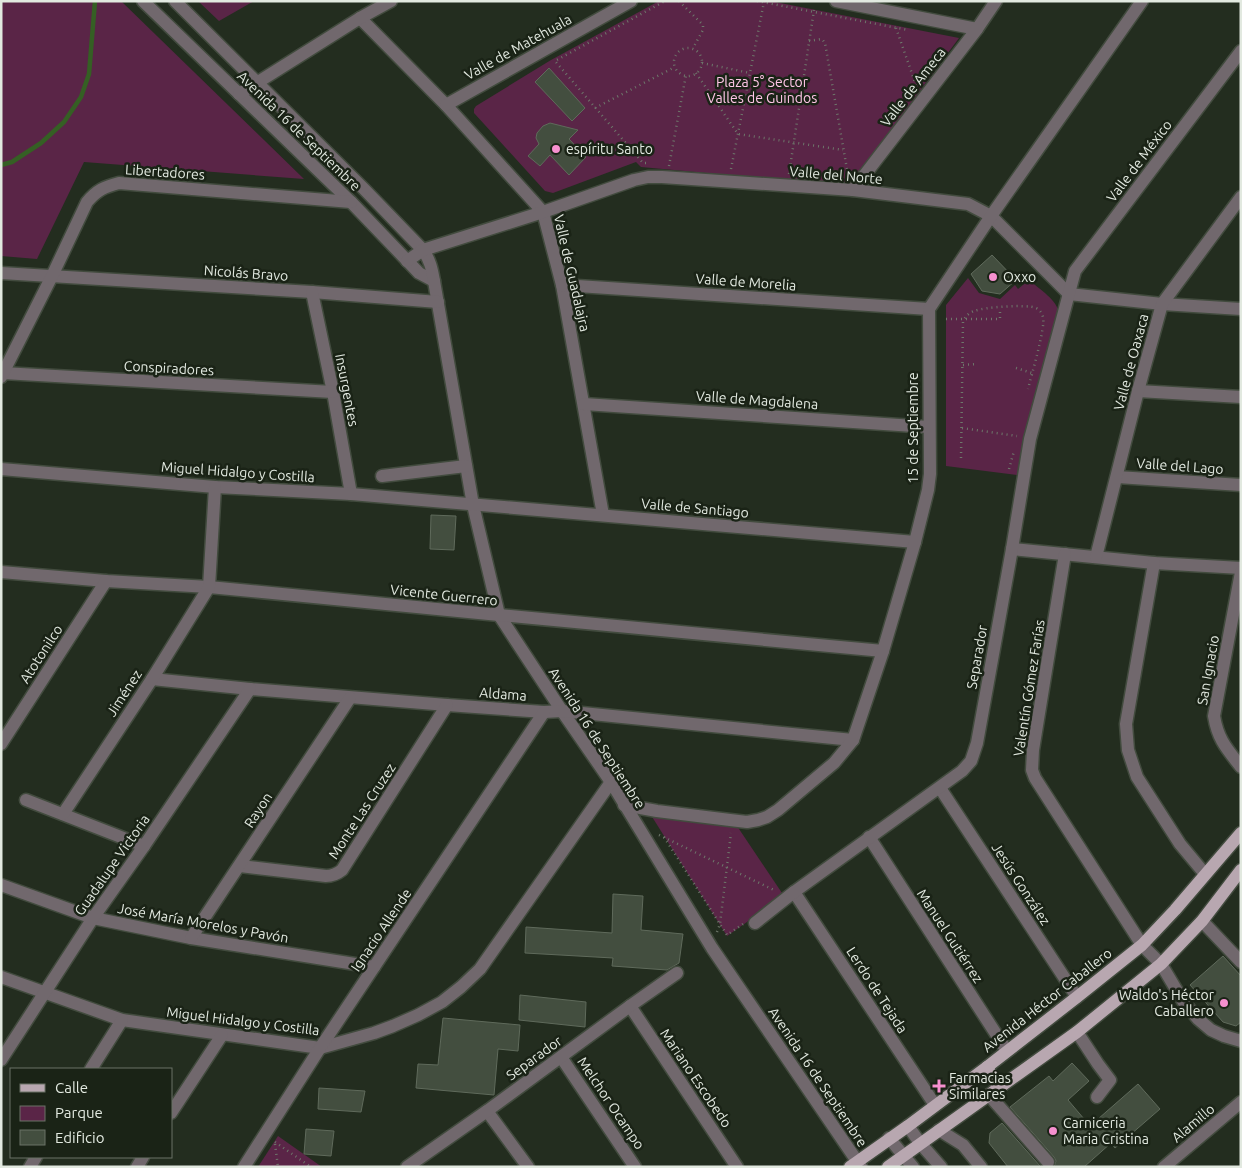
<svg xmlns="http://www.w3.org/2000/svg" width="1242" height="1168" font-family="Ubuntu,sans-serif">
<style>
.green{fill:#5a2547}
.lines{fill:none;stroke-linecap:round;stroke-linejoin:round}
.stream{stroke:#355f24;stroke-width:4.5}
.building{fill:#434e3f;stroke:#5f6a5b}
.minor-casing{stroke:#424b3e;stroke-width:15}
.major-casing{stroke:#424b3e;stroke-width:15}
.path{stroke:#6e776b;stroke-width:2.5;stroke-dasharray:1 4;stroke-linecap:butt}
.minor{stroke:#71686d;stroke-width:12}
.major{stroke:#b8a7b0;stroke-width:12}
.poi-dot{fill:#f690cf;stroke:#1a2316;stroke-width:2}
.labels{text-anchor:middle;stroke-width:5;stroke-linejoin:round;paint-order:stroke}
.street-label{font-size:14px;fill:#e2e9e0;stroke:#1a2316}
.park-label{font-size:14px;fill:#ffc5e7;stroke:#1a2316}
.poi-label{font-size:14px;fill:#e2e9e0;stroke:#1a2316;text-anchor:start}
</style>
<rect width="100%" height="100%" fill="#232d1f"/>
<g class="green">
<polygon points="1,1 121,1 304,179 84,162 37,259 1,256"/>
<polygon points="198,1 254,1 219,21"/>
<polygon points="659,1 770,1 959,38 849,186 641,167 636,162 553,193 545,191 474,113 474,109 476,106 551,60"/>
<path d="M 968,278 L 979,293 L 1000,299 L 1015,285 L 1018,289 L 1029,280 C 1039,289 1058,300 1059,314 L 1017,475 L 946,466 L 946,305 Z"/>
<polygon points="649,812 737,826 784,896 727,936"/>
<polygon points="278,1136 322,1167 258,1167"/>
</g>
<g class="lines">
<polyline class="stream" points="1,165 12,162 41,143 64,122 81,97 89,74 95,1"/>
</g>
<g class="building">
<polygon points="549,68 585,108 572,121 535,82"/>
<polygon points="550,123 578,130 569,139 586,157 569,175 550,155 540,166 528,156 539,144 536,138 537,133 543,126"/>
<polygon points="992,255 1016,280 1000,294 982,291 971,274"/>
<polygon points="431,515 456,516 454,550 430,549"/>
<polygon points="613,894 643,896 641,930 683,934 679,963 667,970 612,966 613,958 525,953 526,927 612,933"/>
<polygon points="1223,956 1241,976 1241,1022 1236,1026 1223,1022 1190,985"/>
<polygon points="520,995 586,1002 585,1027 519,1020"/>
<polygon points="443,1018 520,1025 518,1051 498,1049 494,1095 416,1088 418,1064 438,1065"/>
<polygon points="1072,1063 1089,1081 1068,1100 1090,1126 1138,1084 1160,1109 1115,1148 1111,1143 1084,1167 1054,1167 1056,1161 1054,1157 1010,1107 1049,1076 1053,1081"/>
<polygon points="319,1088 365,1091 361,1112 318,1109"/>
<polygon points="1002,1123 1041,1167 1008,1167 989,1143 990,1133"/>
<polygon points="306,1129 334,1131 331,1156 304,1154"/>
</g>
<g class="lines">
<g class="minor-casing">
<g id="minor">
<polyline points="143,1 351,202 419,273 434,281"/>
<path d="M 175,1 L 364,189 L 423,250 C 430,260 432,269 434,281 L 473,505 L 499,615 L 562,711 L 611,782 L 712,948 L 861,1167"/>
<polyline points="836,1 977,29"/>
<polyline points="360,18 446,105 543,212 562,285 603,515"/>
<polyline points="239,94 360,18 391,1"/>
<polyline points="446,105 631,1"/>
<polyline points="853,190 977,29 996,1"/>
<polyline points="407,261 423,250 543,212 634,180 648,177 662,177 853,190 968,204 991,216 1069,294 1162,304 1241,309"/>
<polyline points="1,273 312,292 438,302"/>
<polyline points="562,285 929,309"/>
<polyline points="312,292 333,392 351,494"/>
<polyline points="3,373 333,392"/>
<path d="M 1,377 L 52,276 L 87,202 C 97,190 104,187 119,183 L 351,202"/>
<polyline points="1138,391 1241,397"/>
<polyline points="584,404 929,427"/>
<polyline points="1,469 215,487 351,494 915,542"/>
<polyline points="382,476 466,466"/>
<polyline points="1117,477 1241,485"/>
<polyline points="1012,549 1154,563 1241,568"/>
<polyline points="1065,554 1033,750 1032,770 1035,778 1142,945 1161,964 1183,1001 1198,1019 1211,1030 1224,1036 1241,1041"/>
<polyline points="1096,557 1138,391 1162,304 1241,197"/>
<polyline points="1154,563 1126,724 1128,750 1137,777 1180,844 1205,874"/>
<polyline points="1,572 106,581 209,587 499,615 883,651"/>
<path d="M 1241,572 L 1214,716 C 1218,740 1227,749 1241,767"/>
<polyline points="152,679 250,689 447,705 544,712 562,711 853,740"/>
<polyline points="1,744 106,581"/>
<polyline points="940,788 1077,997"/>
<polyline points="26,800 144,846"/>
<polyline points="624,805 657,811 730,820 747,822 758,820 767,817 778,810 834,763 853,740 883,651 915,542 928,490 930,474 929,309 991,216 1142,1"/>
<polyline points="63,814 152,679 209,587 215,487"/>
<polyline points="869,837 1007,1051"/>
<path d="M 240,866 L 326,876 C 333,876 337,874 342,870 L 447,705"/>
<polyline points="1,885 93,918 191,938 374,967"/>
<polyline points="794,892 935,1105"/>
<polyline points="1202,921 1241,962"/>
<polyline points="755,923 794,892 962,771 971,761 977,743 1012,549 1030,439 1075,271 1241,51"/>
<polyline points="191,938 350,698"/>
<polyline points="1,977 122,1020 320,1048 374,1033 393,1026 418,1015 442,1002 461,987 480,969 611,782"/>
<polyline points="630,1006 737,1167"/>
<polyline points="1077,1032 1098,1064 1110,1080 1097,1097"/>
<polyline points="561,1057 635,1167"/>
<polyline points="1,1060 93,918 144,846 250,689"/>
<polyline points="91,1069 122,1020"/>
<polyline points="989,1095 1048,1162"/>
<polyline points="487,1111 528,1167"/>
<polyline points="171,1113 222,1035"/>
<polyline points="908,1126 920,1143 941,1167"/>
<polyline points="939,1130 963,1145 981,1167"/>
<polyline points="889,1138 913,1167"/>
<polyline points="30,1167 36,1157"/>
<polyline points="137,1167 143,1157"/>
<polyline points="244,1167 320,1048 544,712"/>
<polyline points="407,1167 487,1111 630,1006 677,973"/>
<polyline points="1164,1167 1241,1102"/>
</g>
</g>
<g class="major-casing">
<g id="major">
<polyline points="987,1067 999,1088"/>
<polyline points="850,1167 908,1126 987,1067 1077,997 1142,945 1175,910 1241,833"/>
<polyline points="888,1167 1077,1032 1161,964 1202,921 1241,870"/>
</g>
</g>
<g class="path">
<polyline points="679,1 703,25 703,30 693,48"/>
<polyline points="757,1 908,30"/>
<polyline points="896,28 917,88"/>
<polyline points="809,41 822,39 825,43 848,175"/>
<circle cx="688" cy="62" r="14"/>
<polyline points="702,63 750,73"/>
<polyline points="696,73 738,134 843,150"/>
<polyline points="595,108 675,67"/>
<polyline points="646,163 643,163 555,61 665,1"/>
<polyline points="669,166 686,75"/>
<polyline points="731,169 764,2"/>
<polyline points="789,174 814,10"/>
<polyline points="946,319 1000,319 1000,308"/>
<polyline points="963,365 976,364"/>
<polyline points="1016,368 1032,373"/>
<polyline points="962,428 1017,436"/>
<path d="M 961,458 L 963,321 C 966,316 969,313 974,311 C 984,307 1028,304 1036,308 C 1040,310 1042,313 1043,317 C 1046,326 1031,377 1028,389"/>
<polyline points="1009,469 1014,451"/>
<polyline points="659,835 776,891"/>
<polyline points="664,837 727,935 743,924"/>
<polyline points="717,932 720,924 731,833"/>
<polyline points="275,1142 311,1167"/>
<polyline points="275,1144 278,1167"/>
</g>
<use href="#minor" class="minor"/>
<use href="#major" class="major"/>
</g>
<g class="poi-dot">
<circle cx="556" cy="149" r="5"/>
<circle cx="993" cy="277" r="5"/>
<circle cx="1224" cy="1003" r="5"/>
<path d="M936.5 1078.5h5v5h5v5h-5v5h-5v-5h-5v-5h5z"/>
<circle cx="1053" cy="1131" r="5"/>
</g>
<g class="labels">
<g class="street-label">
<text transform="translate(518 47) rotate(-29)" y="5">Valle de Matehuala</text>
<text transform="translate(913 87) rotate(-52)" y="5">Valle de Ameca</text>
<text transform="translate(299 131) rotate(44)" y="5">Avenida 16 de Septiembre</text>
<text transform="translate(1139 161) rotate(-53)" y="5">Valle de México</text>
<text transform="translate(165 172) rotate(4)" y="5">Libertadores</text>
<text transform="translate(836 175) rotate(5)" y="5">Valle del Norte</text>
<text transform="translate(246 273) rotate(4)" y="5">Nicolás Bravo</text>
<text transform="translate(572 273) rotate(77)" y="5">Valle de Guadalajra</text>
<text transform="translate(746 282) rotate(4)" y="5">Valle de Morelia</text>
<text transform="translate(1131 362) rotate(-75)" y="5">Valle de Oaxaca</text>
<text transform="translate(169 368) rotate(3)" y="5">Conspiradores</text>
<text transform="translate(347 390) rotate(79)" y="5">Insurgentes</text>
<text transform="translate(757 400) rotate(4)" y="5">Valle de Magdalena</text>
<text transform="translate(913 428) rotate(-90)" y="5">15 de Septiembre</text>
<text transform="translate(1180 466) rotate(4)" y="5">Valle del Lago</text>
<text transform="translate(238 472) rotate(4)" y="5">Miguel Hidalgo y Costilla</text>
<text transform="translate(695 508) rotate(5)" y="5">Valle de Santiago</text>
<text transform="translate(444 595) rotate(6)" y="5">Vicente Guerrero</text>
<text transform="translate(41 654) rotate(-57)" y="5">Atotonilco</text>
<text transform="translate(977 657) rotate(-80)" y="5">Separador</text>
<text transform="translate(1208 670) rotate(-80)" y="5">San Ignacio</text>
<text transform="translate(1029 688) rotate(-81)" y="5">Valentín Gómez Farías</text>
<text transform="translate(124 693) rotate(-57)" y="5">Jiménez</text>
<text transform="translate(503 694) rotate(4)" y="5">Aldama</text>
<text transform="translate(597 738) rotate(57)" y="5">Avenida 16 de Septiembre</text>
<text transform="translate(258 810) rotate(-57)" y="5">Rayon</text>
<text transform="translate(362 811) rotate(-57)" y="5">Monte Las Cruzez</text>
<text transform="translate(112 865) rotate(-55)" y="5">Guadalupe Victoria</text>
<text transform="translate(1021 884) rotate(57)" y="5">Jesús González</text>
<text transform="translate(203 923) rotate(10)" y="5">José María Morelos y Pavón</text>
<text transform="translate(381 930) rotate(-56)" y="5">Ignacio Allende</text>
<text transform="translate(950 936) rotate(57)" y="5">Manuel Gutiérrez</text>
<text transform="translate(877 990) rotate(57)" y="5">Lerdo de Tejada</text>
<text transform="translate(1047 1000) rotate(-38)" y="5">Avenida Héctor Caballero</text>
<text transform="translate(243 1021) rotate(7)" y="5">Miguel Hidalgo y Costilla</text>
<text transform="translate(534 1058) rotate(-36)" y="5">Separador</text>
<text transform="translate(818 1077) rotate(56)" y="5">Avenida 16 de Septiembre</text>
<text transform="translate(696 1078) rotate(56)" y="5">Mariano Escobedo</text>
<text transform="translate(611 1103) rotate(56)" y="5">Melchor Ocampo</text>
<text transform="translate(1193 1123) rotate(-40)" y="5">Alamillo</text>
</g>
<g class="park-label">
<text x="762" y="87">Plaza 5° Sector<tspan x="762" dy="16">Valles de Guindos</tspan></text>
</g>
<g class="poi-label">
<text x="566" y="154">espíritu Santo</text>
<text x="1003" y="282">Oxxo</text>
<text x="1214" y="1000" text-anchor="end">Waldo's Héctor<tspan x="1214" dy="16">Caballero</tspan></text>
<text x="949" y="1083">Farmacias<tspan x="949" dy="16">Similares</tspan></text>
<text x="1063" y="1128">Carniceria<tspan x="1063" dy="16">Maria Cristina</tspan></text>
</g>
</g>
<rect width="1242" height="1168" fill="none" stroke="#e2e9e0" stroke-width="5"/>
<rect x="10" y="1068" width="162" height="90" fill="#1a2316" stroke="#6a7267"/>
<rect x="20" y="1084" width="25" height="8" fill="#b8a7b0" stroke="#6a7267"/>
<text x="55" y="1093" font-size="15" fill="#e2e9e0">Calle</text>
<rect x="20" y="1106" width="25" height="15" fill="#5a2547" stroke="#6a7267"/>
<text x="55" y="1118" font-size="15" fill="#e2e9e0">Parque</text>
<rect x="20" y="1130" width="25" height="15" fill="#434e3f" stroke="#6a7267"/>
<text x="55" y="1143" font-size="15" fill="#e2e9e0">Edificio</text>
</svg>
